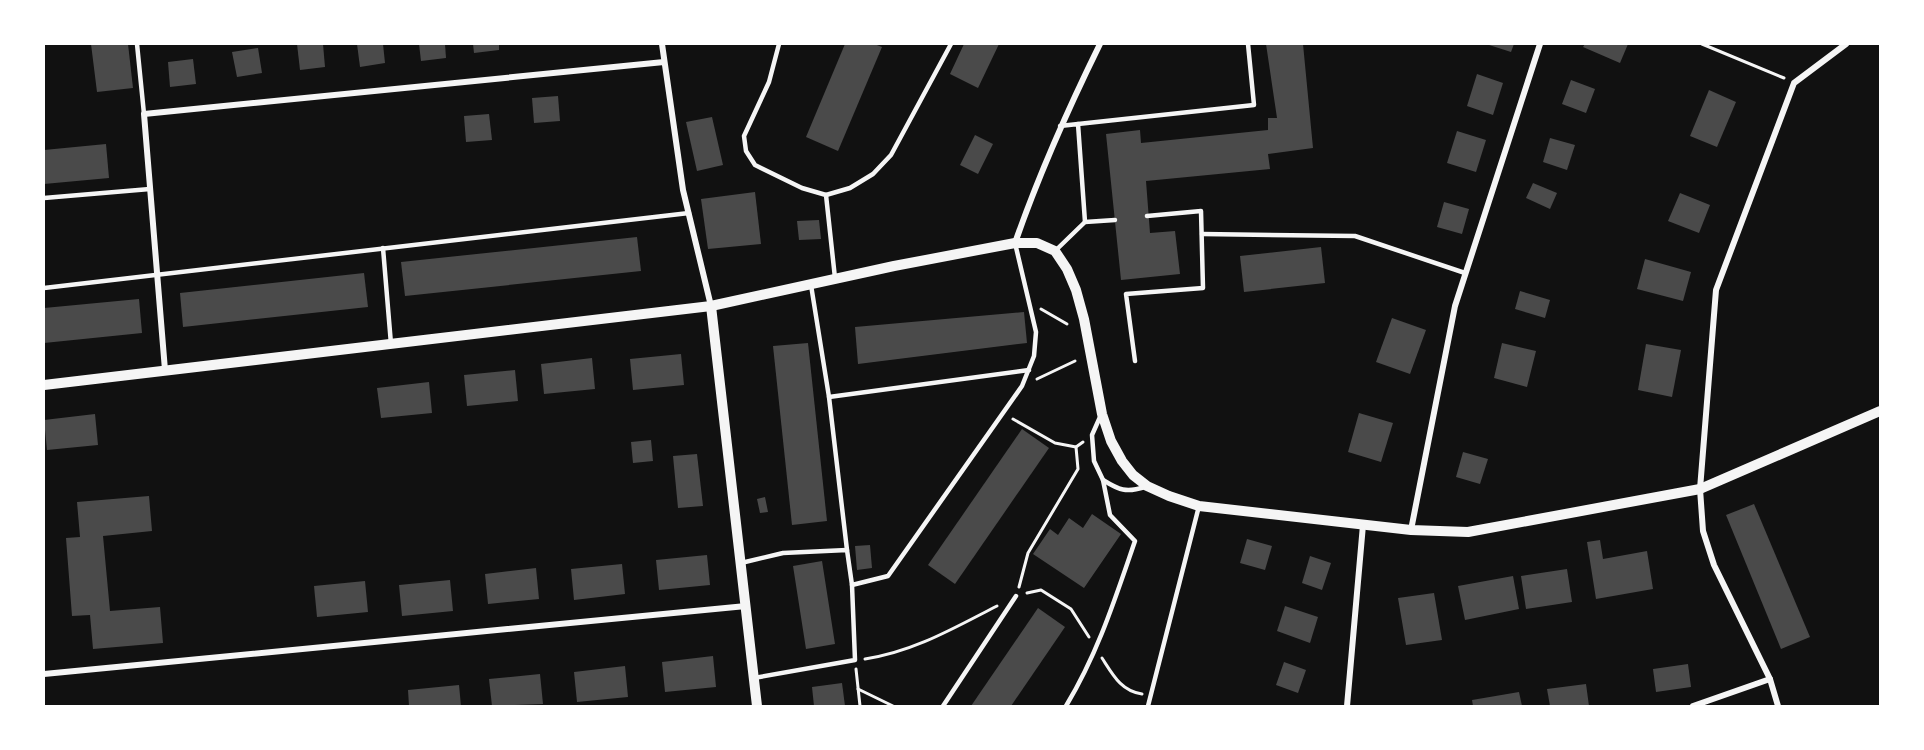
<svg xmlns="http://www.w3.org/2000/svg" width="1924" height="750" font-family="'Source Sans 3',sans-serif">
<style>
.building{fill:#4a4a4a}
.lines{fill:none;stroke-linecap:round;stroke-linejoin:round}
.path{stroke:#f5f5f5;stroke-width:3}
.service{stroke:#f5f5f5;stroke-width:4.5}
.minor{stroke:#f5f5f5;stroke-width:6}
.tertiary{stroke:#f5f5f5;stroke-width:10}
</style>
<rect width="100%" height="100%" fill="#111"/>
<g class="building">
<polygon points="91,44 128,44 133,88 97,92"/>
<polygon points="297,44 323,44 325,67 300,70"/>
<polygon points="357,44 383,44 385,63 360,67"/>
<polygon points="419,44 445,44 446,58 421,61"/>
<polygon points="473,44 499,44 499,50 474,53"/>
<polygon points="845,44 874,44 882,47 838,151 806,137"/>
<polygon points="964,44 999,44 978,88 950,74"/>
<polygon points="1266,44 1303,44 1313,148 1268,154 1270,169 1146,181 1150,233 1175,231 1180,274 1121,280 1106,134 1140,130 1141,143 1268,130 1268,118 1277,118"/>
<polygon points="1486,44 1514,44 1511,52"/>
<polygon points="1585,44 1628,44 1620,63 1583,47"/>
<polygon points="258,48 262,73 237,77 232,52"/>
<polygon points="193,59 196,84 170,87 168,62"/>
<polygon points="1477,74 1503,83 1493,115 1467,106"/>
<polygon points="1571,80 1595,89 1586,113 1562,104"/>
<polygon points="1709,90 1736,102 1717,147 1690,136"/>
<polygon points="558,96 560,121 534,123 532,98"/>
<polygon points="489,114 492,140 466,142 464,116"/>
<polygon points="712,117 723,165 697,171 686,122"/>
<polygon points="1457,131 1486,140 1476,172 1447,163"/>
<polygon points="975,135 993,144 978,174 960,165"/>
<polygon points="1550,138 1575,145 1567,170 1543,162"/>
<polygon points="106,144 109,178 44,184 44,150"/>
<polygon points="1533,183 1557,193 1550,209 1526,198"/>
<polygon points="755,192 761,244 708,249 701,199"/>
<polygon points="1680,193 1710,205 1699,233 1668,221"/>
<polygon points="1444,202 1469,209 1462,234 1437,227"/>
<polygon points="819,220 821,239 799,240 797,221"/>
<polygon points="637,237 641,271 405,296 401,262"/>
<polygon points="1321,247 1325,283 1244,292 1240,256"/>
<polygon points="1645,259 1691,272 1683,301 1637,289"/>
<polygon points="364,273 368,307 183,327 180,293"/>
<polygon points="1520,291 1550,300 1545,318 1515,309"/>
<polygon points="139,299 142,333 44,343 44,308"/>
<polygon points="1024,312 1027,343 858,364 855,327"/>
<polygon points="1392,318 1426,330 1410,374 1376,362"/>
<polygon points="808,343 827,521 792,525 773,346"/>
<polygon points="1502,343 1536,351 1527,387 1494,378"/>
<polygon points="1646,344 1681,350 1672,397 1638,390"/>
<polygon points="681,354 684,385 633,390 630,359"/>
<polygon points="592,358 595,389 544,394 541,364"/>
<polygon points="515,370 518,401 467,406 464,375"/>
<polygon points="429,382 432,413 381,418 377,388"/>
<polygon points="1359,413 1393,423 1381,462 1348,452"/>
<polygon points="95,414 98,445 47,450 44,420"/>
<polygon points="1022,429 1049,448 955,584 928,565"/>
<polygon points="651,440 653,461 633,463 631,442"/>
<polygon points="1463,452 1488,459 1480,484 1456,477"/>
<polygon points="697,454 703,506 678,508 673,456"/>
<polygon points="149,496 152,531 103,536 110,611 160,607 163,643 93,649 90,615 72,616 66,538 80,537 77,502"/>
<polygon points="765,497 768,512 760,513 757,499"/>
<polygon points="1754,504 1810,637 1781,649 1726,515"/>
<polygon points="1092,514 1121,534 1084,588 1033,554 1050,529 1058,535 1069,518 1083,528"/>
<polygon points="1247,539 1272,546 1265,570 1240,563"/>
<polygon points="1600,540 1603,559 1647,551 1653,589 1596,599 1587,542"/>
<polygon points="870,545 872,568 857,570 855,546"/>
<polygon points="707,555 710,585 659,590 656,560"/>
<polygon points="1310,556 1331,563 1322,590 1302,583"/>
<polygon points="822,561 835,644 806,649 793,566"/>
<polygon points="622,564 625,594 574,600 571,569"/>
<polygon points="536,568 539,599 488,604 485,574"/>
<polygon points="1567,569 1572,602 1526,609 1521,576"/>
<polygon points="1513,576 1519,609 1465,620 1458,586"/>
<polygon points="450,580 453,611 402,616 399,585"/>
<polygon points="365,581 368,612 317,617 314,586"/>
<polygon points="1434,593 1442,640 1406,645 1398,598"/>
<polygon points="1285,606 1318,617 1310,643 1277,631"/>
<polygon points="1038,608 1065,627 1011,706 971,706"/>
<polygon points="713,656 716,687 665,692 662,662"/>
<polygon points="1284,662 1306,670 1298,693 1276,685"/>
<polygon points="1688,664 1691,687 1656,692 1653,669"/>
<polygon points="625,666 628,697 577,702 574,672"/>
<polygon points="540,674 543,704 492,706 489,679"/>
<polygon points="842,683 845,706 814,706 812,687"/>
<polygon points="1586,684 1589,706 1550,706 1547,689"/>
<polygon points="459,685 461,706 409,706 408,690"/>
<polygon points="1519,692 1522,706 1473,706 1472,700"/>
</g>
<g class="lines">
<g class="path">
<polyline points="1702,44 1784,78"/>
<polyline points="1041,309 1067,324"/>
<polyline points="1037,379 1075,361"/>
<polyline points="1013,419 1055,443 1076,447"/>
<polyline points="1019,587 1028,553 1078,469 1076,447 1083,442"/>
<polyline points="1027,593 1041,590 1071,609 1089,637"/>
<path d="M 1102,658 C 1113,675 1121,691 1142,694"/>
<path d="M 865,659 C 913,652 954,628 997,606"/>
<polyline points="856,669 860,706"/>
<polyline points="858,689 893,706"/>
</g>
<g class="service">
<polyline points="137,44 144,114"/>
<polyline points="779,44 769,82 744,136 746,151 755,165 802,188 826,195 835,278"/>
<polyline points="1078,124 1254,105 1248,44"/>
<polyline points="1060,126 1078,124 1085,222"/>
<polyline points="826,195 850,188 873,174 891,155 951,44"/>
<polyline points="44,198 150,189"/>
<polyline points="1202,234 1355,236 1465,273"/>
<polyline points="383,248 391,344"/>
<polyline points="1055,251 1085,222 1115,220"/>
<polyline points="811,285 829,397 1029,370"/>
<polyline points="44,288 689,213"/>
<polyline points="1135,361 1126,294 1203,288 1201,211 1147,216"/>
<polyline points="829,397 847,550"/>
<path d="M 1103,480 C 1119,490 1126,493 1145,487"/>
<polyline points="741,563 783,553 847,550 852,585 855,660 754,678"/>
<polyline points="852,585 888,576 1022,386 1034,356 1036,332 1015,243"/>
<polyline points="943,706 1016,596"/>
<path d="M 1066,706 C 1098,653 1115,599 1135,541 L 1110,515 L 1103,480 L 1094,461 L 1092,435 L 1100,417"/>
<polyline points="1148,706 1199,506"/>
</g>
<g class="minor">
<polyline points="662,44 683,190 711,306"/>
<path d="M 1015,243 C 1039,174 1068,109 1100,44"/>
<polyline points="165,370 144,114 664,62"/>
<polyline points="1411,530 1455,306 1540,44"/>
<polyline points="44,674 746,606"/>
<polyline points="1347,706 1363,525"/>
<polyline points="1693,706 1770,679"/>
<polyline points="1778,706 1770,679 1714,565 1703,531 1700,489 1716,290 1794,83 1846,44"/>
</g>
<g class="tertiary">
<polyline points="711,306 757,706"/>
<polyline points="44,385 711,306 894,266 1015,243 1037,243 1055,251 1067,269 1076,290 1084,319 1102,414 1111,441 1122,461 1133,475 1147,486 1169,496 1199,506 1411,530 1468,532 1700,489 1880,411"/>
</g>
</g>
<rect width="1924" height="750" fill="none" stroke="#ffffff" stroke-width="90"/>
</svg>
